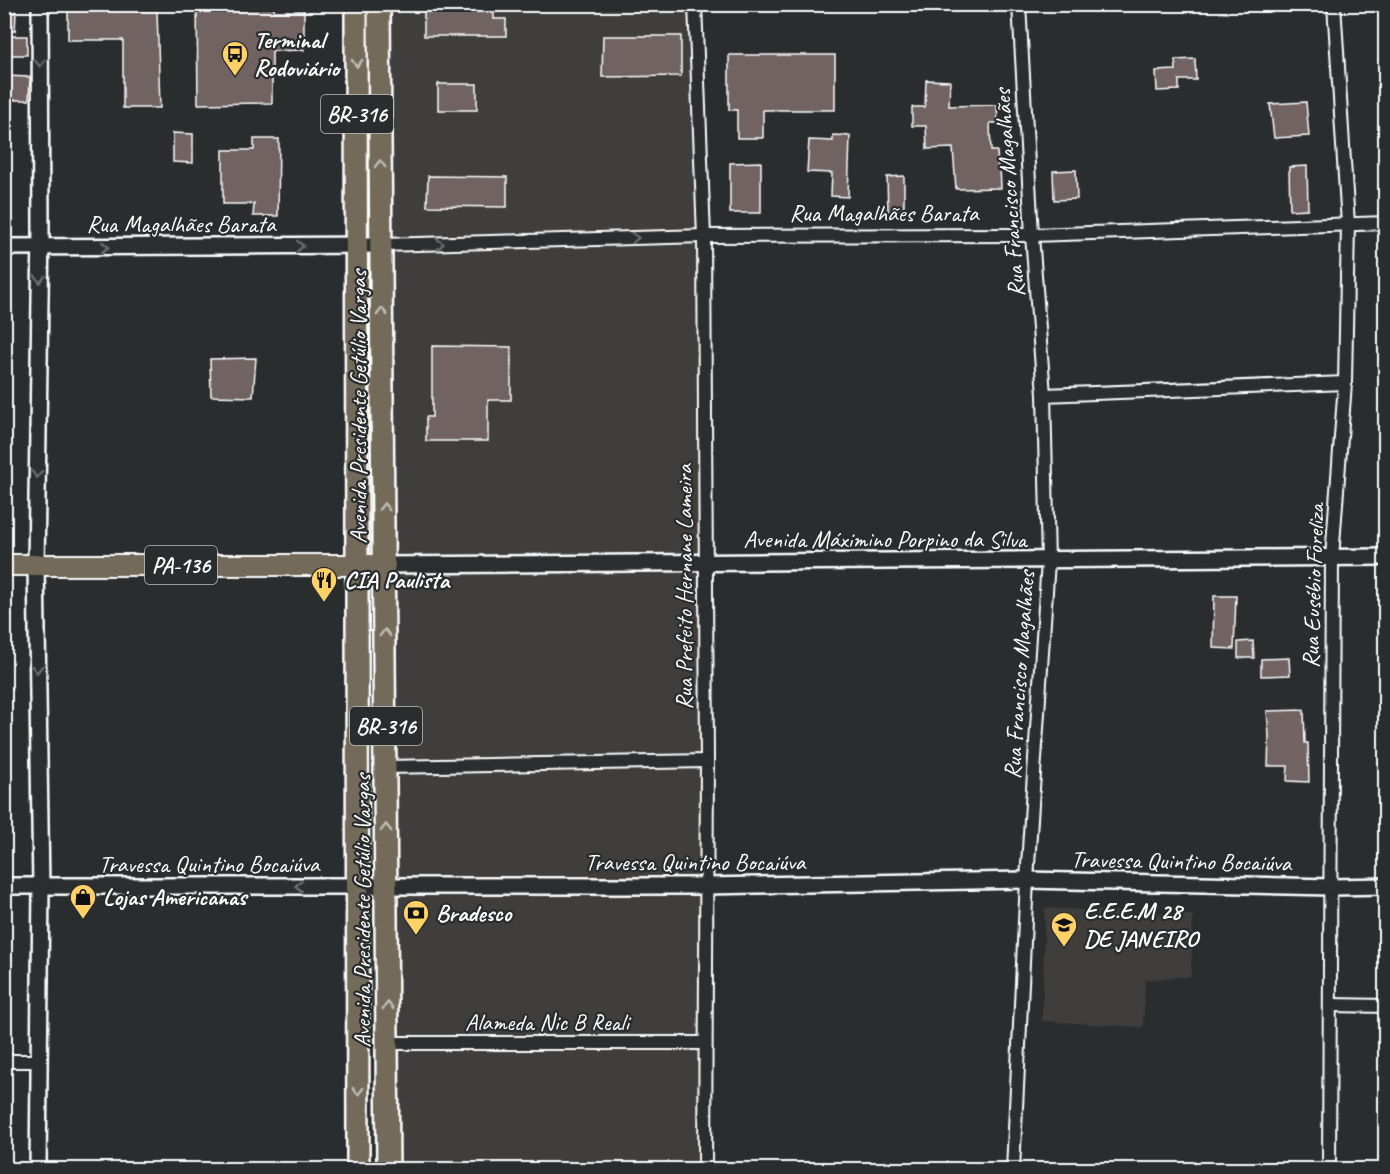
<svg xmlns="http://www.w3.org/2000/svg" width="1390" height="1174" font-family="Caveat,sans-serif">
<style>
.built{fill:#403d3e}
.building{fill:#726363;stroke:#fff;stroke-width:1.5}
.lines{fill:none;stroke-linecap:round;stroke-linejoin:round}
.minor-casing{stroke:#fff;stroke-width:16}
.tertiary-casing{stroke:#fff;stroke-width:20}
.primary-casing{stroke:#fff;stroke-width:24}
.trunk-casing{stroke:#fff;stroke-width:26}
.minor{stroke:#2a2d2e;stroke-width:12}
.tertiary{stroke:#2a2d2e;stroke-width:15}
.primary{stroke:#736b5a;stroke-width:20}
.trunk{stroke:#736b5a;stroke-width:21}
.oneway{stroke:#6a6c6d}
.oneway2{stroke:#c0bcb5}
.labels{text-anchor:middle;stroke-width:4.5;stroke-linejoin:round;paint-order:stroke}
.shield{fill:#2a2d2e;stroke:#bfc0c0;stroke-width:1.5}
.shield-label{font-size:22px;font-weight:bold;fill:#fff}
.poi-label{font-size:24px;font-weight:bold;fill:#fff;stroke:#2a2d2e;text-anchor:start}
.street-label{font-size:24px;fill:#fff;stroke:#2a2d2e}
</style>
<rect width="100%" height="100%" fill="#2a2d2e"/>
<filter id="ink" filterUnits="userSpaceOnUse"><feTurbulence type="fractalNoise" baseFrequency=".0167" numOctaves="2"/><feDisplacementMap in="SourceGraphic" scale="12" xChannelSelector="R" yChannelSelector="G"/><feConvolveMatrix kernelMatrix="1 2 1 2 8 2 1 2 1" color-interpolation-filters="sRGB"/></filter>
<g filter="url(#ink)">
<g class="built">
<polygon points="389,5 694,5 703,245 705,1169 387,1170"/>
<polygon points="1045,908 1193,915 1191,976 1145,980 1143,1027 1042,1021"/>
</g>
<g class="building">
<polygon points="197,4 274,4 274,11 304,11 304,50 272,51 272,103 198,104"/>
<polygon points="424,4 494,4 494,19 506,19 506,36 424,36"/>
<polygon points="157,10 160,108 123,108 123,40 68,40 68,11"/>
<polygon points="4,13 16,13 15,31 4,31"/>
<polygon points="7,36 27,36 27,55 6,55"/>
<polygon points="603,36 681,36 681,76 602,77"/>
<polygon points="729,55 835,55 835,110 763,110 763,138 737,138 737,110 729,110"/>
<polygon points="1195,59 1196,80 1179,80 1179,90 1157,91 1156,71 1176,70 1175,60"/>
<polygon points="4,76 30,77 29,100 4,100"/>
<polygon points="926,80 950,81 949,106 997,105 998,123 990,123 991,151 997,151 998,168 1000,167 1001,188 956,189 953,148 927,149 926,126 912,126 912,107 925,107"/>
<rect x="438" y="84" width="39" height="26"/>
<polygon points="1306,102 1309,136 1274,138 1270,104"/>
<polygon points="173,133 193,134 193,163 173,162"/>
<polygon points="833,135 850,136 848,197 831,196 832,173 807,172 809,140 833,141"/>
<polygon points="254,139 279,139 278,216 253,216 254,204 223,204 223,150 254,150"/>
<polygon points="761,162 761,213 730,213 730,163"/>
<polygon points="1307,166 1308,209 1290,210 1289,167"/>
<polygon points="1076,170 1077,199 1054,200 1053,171"/>
<polygon points="428,176 507,177 507,207 427,206"/>
<polygon points="904,176 904,212 888,212 887,177"/>
<polygon points="432,346 511,347 511,400 488,400 488,441 426,441 426,417 432,417"/>
<polygon points="256,358 253,397 211,396 210,359"/>
<polygon points="1214,596 1236,596 1234,649 1213,648"/>
<polygon points="1253,641 1254,658 1238,658 1238,642"/>
<polygon points="1289,658 1290,675 1261,676 1261,659"/>
<polygon points="1304,710 1305,743 1308,743 1309,782 1287,781 1288,766 1268,766 1269,736 1267,711"/>
</g>
<g class="lines">
<g class="minor-casing">
<g id="minor">
<polyline points="695,4 704,236 707,761 705,1170"/>
<polyline points="382,245 704,236 1032,235 1386,223"/>
<polyline points="1044,395 1345,383"/>
<polyline points="386,767 707,761"/>
<polyline points="1331,1005 1386,1006"/>
<polyline points="388,1043 705,1043"/>
<polyline points="4,1061 38,1061"/>
<polyline points="1013,1170 1027,880 1048,561 1044,395 1032,235 1019,4"/>
<polyline points="1329,1170 1332,558 1345,383 1348,224 1334,4"/>
</g>
</g>
<g class="tertiary-casing">
<g id="tertiary">
<polyline points="4,247 382,245"/>
<polyline points="385,565 1386,557"/>
<polyline points="4,886 706,886 1027,880 1331,887 1386,886"/>
<polyline points="38,1170 41,887 36,565 41,232 40,4"/>
</g>
</g>
<g class="primary-casing">
<polyline id="primary" points="4,565 385,565"/>
</g>
<g class="trunk-casing">
<g id="trunk">
<polyline points="356,4 358,1170"/>
<polyline points="379,4 388,1170"/>
</g>
</g>
<use href="#minor" class="minor"/>
<use href="#tertiary" class="tertiary"/>
<use href="#primary" class="primary"/>
<use href="#trunk" class="trunk"/>
</g>
<defs><path id="oneway-chevron" d="M-2-3.5L2.5 0L-2 3.5" fill="none" stroke-width="1.6" stroke-linecap="round" stroke-linejoin="round" transform="scale(1.5)"/></defs>
<g class="oneway">
<use href="#oneway-chevron" transform="translate(40 63) rotate(90)"/>
<use href="#oneway-chevron" transform="translate(635 238) rotate(-2)"/>
<use href="#oneway-chevron" transform="translate(440 244) rotate(-2)"/>
<use href="#oneway-chevron" transform="translate(300 246)"/>
<use href="#oneway-chevron" transform="translate(105 247)"/>
<use href="#oneway-chevron" transform="translate(40 279) rotate(91)"/>
<use href="#oneway-chevron" transform="translate(37 474) rotate(91)"/>
<use href="#oneway-chevron" transform="translate(37 669) rotate(89)"/>
<use href="#oneway-chevron" transform="translate(299 886) rotate(180)"/>
</g>
<g class="oneway2">
<use href="#oneway-chevron" transform="translate(357 63) rotate(90)"/>
<use href="#oneway-chevron" transform="translate(380 164) rotate(-91)"/>
<use href="#oneway-chevron" transform="translate(382 312) rotate(-90)"/>
<use href="#oneway-chevron" transform="translate(384 507) rotate(-90)"/>
<use href="#oneway-chevron" transform="translate(385 633) rotate(-91)"/>
<use href="#oneway-chevron" transform="translate(386 828) rotate(-90)"/>
<use href="#oneway-chevron" transform="translate(388 1006) rotate(-90)"/>
<use href="#oneway-chevron" transform="translate(358 1091) rotate(90)"/>
</g>
</g>
<defs>
<g id="bus-pin" transform="scale(1.35)"><path d="M0 17L-7.5 6A9.5 9.5 0 1 1 7.5 6Z" fill="#ffd166" stroke="#2a2d2e"/><path d="M-5-6H5V4H4V6H2V4H-2V6H-4V4H-5ZM-3.5-4V0h7V-4ZM-3.5 1.2v1.5H-2V1.2ZM2 1.2v1.5H3.5V1.2Z" fill="#111"/></g>
<g id="restaurant-pin" transform="scale(1.35)"><path d="M0 17L-7.5 6A9.5 9.5 0 1 1 7.5 6Z" fill="#ffd166" stroke="#2a2d2e"/><path d="M-5-6h1v4h1v-4h1v4h1v-4h1v5L-1.5 .5V6h-2V.5L-5-1ZM5-6V6H3V1.5H1.5Q1.5-4 5-6Z" fill="#111"/></g>
<g id="shop-pin" transform="scale(1.35)"><path d="M0 17L-7.5 6A9.5 9.5 0 1 1 7.5 6Z" fill="#ffd166" stroke="#2a2d2e"/><path d="M-5-2.5h2.3a2.7 3.5 0 0 1 5.4 0H5L5.5 6h-11ZM-1.5-2.5h3a1.5 2.3 0 0 0-3 0Z" fill="#111"/></g>
<g id="bank-pin" transform="scale(1.35)"><path d="M0 17L-7.5 6A9.5 9.5 0 1 1 7.5 6Z" fill="#ffd166" stroke="#2a2d2e"/><path d="M-6-4H6V4H-6ZM0-2.3a2.3 2.3 0 1 0 0 4.6a2.3 2.3 0 1 0 0-4.6Z" fill="#111"/></g>
<g id="school-pin" transform="scale(1.35)"><path d="M0 17L-7.5 6A9.5 9.5 0 1 1 7.5 6Z" fill="#ffd166" stroke="#2a2d2e"/><path d="M0-5L7-2L0 1L-7-2ZM-4 1L0 2.5L4 1V4Q0 6-4 4Z" fill="#111"/></g>
</defs>
<g fill-rule="evenodd">
<use href="#bus-pin" x="235" y="54"/>
<use href="#restaurant-pin" x="324" y="580"/>
<use href="#shop-pin" x="83" y="897"/>
<use href="#bank-pin" x="416" y="913"/>
<use href="#school-pin" x="1064" y="925"/>
</g>
<g class="labels">
<g class="shield">
<rect x="321" y="95" width="72" height="38" rx="4.5"/>
<rect x="145" y="546" width="72" height="38" rx="4.5"/>
<rect x="350" y="707" width="72" height="38" rx="4.5"/>
</g>
<g class="shield-label">
<text x="357" y="122">BR-316</text>
<text x="181" y="573">PA-136</text>
<text x="386" y="734">BR-316</text>
</g>
<g class="poi-label">
<text x="254" y="48">Terminal<tspan x="254" dy="28">Rodoviário</tspan></text>
<text x="344" y="588">CIA Paulista</text>
<text x="103" y="905">Lojas Americanas</text>
<text x="1084" y="919">E.E.E.M 28<tspan x="1084" dy="28">DE JANEIRO</tspan></text>
<text x="436" y="921">Bradesco</text>
</g>
<g class="street-label">
<text transform="translate(1009 193) rotate(-94)" y="8">Rua Francisco Magalhães</text>
<text x="884" y="221">Rua Magalhães Barata</text>
<text x="181" y="232">Rua Magalhães Barata</text>
<text transform="translate(358 407) rotate(-90)" y="8">Avenida Presidente Getúlio Vargas</text>
<text x="885" y="547">Avenida Máximino Porpino da Silva</text>
<text transform="translate(1313 586) rotate(-88)" y="8">Rua Eusébio Foreliza</text>
<text transform="translate(684 587) rotate(-90)" y="8">Rua Prefeito Hernane Lameira</text>
<text transform="translate(1019 675) rotate(-86)" y="8">Rua Francisco Magalhães</text>
<text transform="translate(1181 861) rotate(1)" y="8">Travessa Quintino Bocaiúva</text>
<text x="695" y="870">Travessa Quintino Bocaiúva</text>
<text x="209" y="872">Travessa Quintino Bocaiúva</text>
<text transform="translate(362 911) rotate(-90)" y="8">Avenida Presidente Getúlio Vargas</text>
<text x="547" y="1030">Alameda Nic B Reali</text>
</g>
</g>
<rect width="1390" height="1174" fill="none" stroke="#2a2d2e" stroke-width="24"/>
<rect x="12" y="12" width="1366" height="1150" fill="none" stroke="#fff" stroke-width="2" filter="url(#ink)"/>
</svg>
